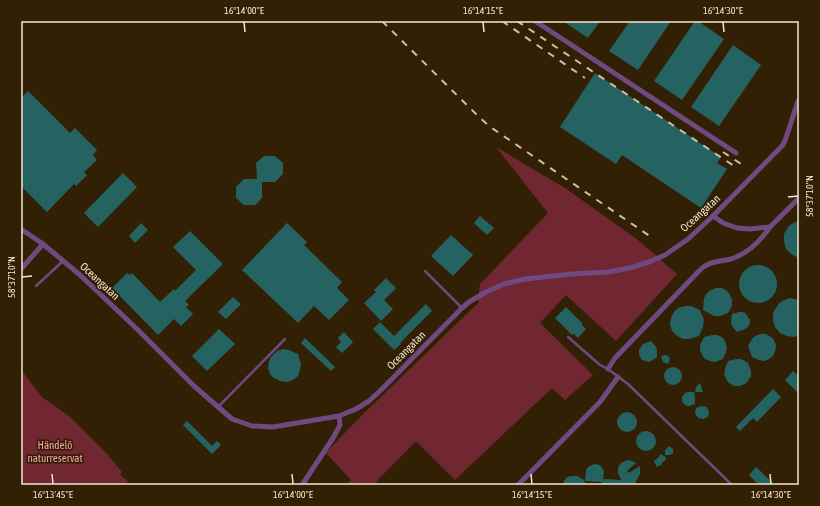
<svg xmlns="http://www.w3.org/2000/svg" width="820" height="506" font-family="'Asap Condensed',sans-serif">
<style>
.green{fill:#712731}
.building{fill:#256363}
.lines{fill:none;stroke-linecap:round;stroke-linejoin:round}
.service{stroke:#704980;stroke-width:2.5}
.minor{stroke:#704980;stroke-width:5}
.rail{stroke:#cdbea8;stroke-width:2;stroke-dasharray:7 7;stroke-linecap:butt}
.ticks{fill:none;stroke:#f5e6d2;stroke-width:1.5}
.labels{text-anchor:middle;stroke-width:3.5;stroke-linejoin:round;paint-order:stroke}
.street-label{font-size:11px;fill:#f5e6d2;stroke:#322004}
.park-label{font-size:11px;fill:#fea1a7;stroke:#322004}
.neatline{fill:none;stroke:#f5e6d2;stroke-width:1.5}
.ticks-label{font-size:10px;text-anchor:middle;fill:#f5e6d2}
</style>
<rect width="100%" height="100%" fill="#322004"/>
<g class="green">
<polygon points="496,147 565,188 638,240 677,274 616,341 566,295 540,323 593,375 565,400 552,388 455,480 416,441 373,485 346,485 351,480 326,453 355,422 478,303 480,284 548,213"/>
<polygon points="21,370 42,397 69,416 108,455 122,472 120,475 128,481 124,485 21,485"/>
</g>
<g class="building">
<polygon points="563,21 600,21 588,38"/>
<polygon points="630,21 671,21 638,70 609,51"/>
<polygon points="695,21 698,21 724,39 682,100 654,81"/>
<polygon points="733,45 761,65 719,126 691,107"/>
<polygon points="595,73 721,157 717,163 727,169 701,208 622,155 616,164 560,127"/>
<polygon points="28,91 70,133 75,128 97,150 93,155 97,160 84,172 87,175 76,186 74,184 47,212 21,186 21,98"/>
<polygon points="264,156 275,156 283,163 283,174 275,182 262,182 262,198 255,205 244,205 236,198 236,187 244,179 257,179 256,163"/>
<polygon points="123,173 137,187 98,227 84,213"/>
<polygon points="480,216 494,228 487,235 474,223"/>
<polygon points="799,221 799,258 791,254 786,249 784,241 784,234 788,227 793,223"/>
<polygon points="141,223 148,230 135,243 129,236"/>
<polygon points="287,223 307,242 304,245 342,282 337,288 349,300 329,320 314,306 298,323 242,270"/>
<polygon points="190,231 223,264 185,301 189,305 186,307 193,314 181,326 174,319 158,335 112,288 127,273 130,275 132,273 160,302 174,289 175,291 196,270 173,247"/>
<polygon points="451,235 473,255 453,276 431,256"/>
<circle cx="758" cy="284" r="19"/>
<polygon points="386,278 396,288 384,300 393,309 381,321 364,303 376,292 374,290"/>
<polygon points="716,288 722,288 727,291 730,295 732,300 732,306 728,313 720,316 714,316 703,310 704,298 707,293 711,290"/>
<polygon points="233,297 241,304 226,319 218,312"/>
<polygon points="790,298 799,300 799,335 794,337 787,336 780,333 775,327 773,320 773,313 777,306 782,301"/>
<polygon points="426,304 432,311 400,343 401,344 394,350 373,329 380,322 394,336"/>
<polygon points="685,306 691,306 700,310 704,320 703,327 699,336 689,339 683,339 677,336 672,331 670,324 671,318 674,312 678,308"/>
<polygon points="566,307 582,323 582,325 586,329 578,338 574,334 572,335 555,318"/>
<polygon points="739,312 743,312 746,314 750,320 750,323 748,327 745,329 737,332 732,326 731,322 732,314"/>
<polygon points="219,329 235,344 207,371 192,356"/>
<polygon points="344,332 353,342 342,353 336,347 341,342 338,338"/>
<polygon points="761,334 766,334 771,337 774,340 776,346 775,351 773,356 769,359 764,361 759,360 752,357 748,346 752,339 755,336"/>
<polygon points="712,335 717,335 722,337 725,341 727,347 726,352 723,359 715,362 710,361 705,359 702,355 700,350 700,345 704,337"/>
<polygon points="305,338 335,367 331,371 301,343"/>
<polygon points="651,341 656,347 657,351 657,357 653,360 649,362 646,361 642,360 640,357 639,353 639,350 643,344"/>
<polygon points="283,349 289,350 298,354 301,364 300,370 298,376 293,380 287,382 280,381 274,378 270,374 268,368 269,361 271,357 277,351"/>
<polygon points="665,355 668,356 670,358 668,364 663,362 661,356"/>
<polygon points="736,359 741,359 748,363 751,371 751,376 748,381 745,384 739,386 734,386 729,383 726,379 724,374 725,369 728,361"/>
<circle cx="673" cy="376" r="9"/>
<polygon points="793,371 799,376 799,394 785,380"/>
<polygon points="700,383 703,392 695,392 696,387"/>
<polygon points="773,389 781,397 757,422 753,418 740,431 736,427"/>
<polygon points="688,392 694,392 695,398 695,404 689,406 687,406 682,402 682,397 685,393"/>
<polygon points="702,406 707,407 709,412 708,417 703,419 698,418 695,413 696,408"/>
<circle cx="627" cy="422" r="10"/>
<polygon points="187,421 212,446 217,441 221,445 212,454 183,425"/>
<circle cx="646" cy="441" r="10"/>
<polygon points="669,446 673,449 673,453 670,455 665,455 665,450"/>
<polygon points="660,454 666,457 665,461 662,462 662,464 657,467 654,461 659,457"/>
<polygon points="628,460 632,461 636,463 627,471 629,473 640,466 640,474 634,485 601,485 602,482 585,481 586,470 588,467 594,464 600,465 604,471 603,481 604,479 621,480 618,473 618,468 620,464 623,462"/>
<polygon points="756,467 775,485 759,485 749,475"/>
<polygon points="572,476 577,476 584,480 586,485 562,485 564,481 567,477"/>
</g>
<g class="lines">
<g class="service">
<polyline points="425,271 462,308"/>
<polyline points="36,286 63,261"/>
<polyline points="568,337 600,365 608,369 628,384 732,485"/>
<polyline points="218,407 285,339"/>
</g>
<g class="minor">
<polyline points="535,21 736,153"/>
<polyline points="713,216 723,223 737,228 750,229 770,227 799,198"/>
<polyline points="21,229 43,244 80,275 137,329 194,386 232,419 252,426 273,427 339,416 356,409 369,401 380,391 462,308 469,302 486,292 504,284 525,279 572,274 608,272 630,268 649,262 665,255 688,239 713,216 783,145 786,138 798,101"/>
<polyline points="21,269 43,244"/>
<path d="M 608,369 L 615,358 L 699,271 C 701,269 704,266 707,265 C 714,261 723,261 731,259 C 747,254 761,240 770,227"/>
<polyline points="302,485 333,438 340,425 339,416"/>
<polyline points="518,485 600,402 618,377"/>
</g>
<g class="rail">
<polyline points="382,21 478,116 489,126 654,239"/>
<polyline points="502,21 585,78"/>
<polyline points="517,21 737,168"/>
<polyline points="723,152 741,164"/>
</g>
</g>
<path class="ticks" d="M 244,22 L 245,32M 483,22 L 484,32M 723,22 L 724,32M 788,197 L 798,196M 22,277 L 32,276M 52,474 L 53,484M 292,474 L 293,484M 531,474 L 532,484M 770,474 L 771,484"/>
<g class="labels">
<g class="street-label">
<text transform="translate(700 213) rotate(-42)" y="4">Oceangatan</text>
<text transform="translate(100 281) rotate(43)" y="4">Oceangatan</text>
<text transform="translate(406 350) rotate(-45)" y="4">Oceangatan</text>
</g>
<g class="park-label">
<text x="55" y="449">Händelö<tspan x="55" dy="13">naturreservat</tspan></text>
</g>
</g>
<rect width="820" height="506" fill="none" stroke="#322004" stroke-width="44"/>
<rect x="22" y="22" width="776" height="462" class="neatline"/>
<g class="ticks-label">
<text x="244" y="14">16°14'00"E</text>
<text x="483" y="14">16°14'15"E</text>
<text x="723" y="14">16°14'30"E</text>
<text transform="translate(809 196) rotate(-90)" y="4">58°37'10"N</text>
<text transform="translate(11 277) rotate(-90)" y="4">58°37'10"N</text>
<text x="53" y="498">16°13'45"E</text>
<text x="293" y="498">16°14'00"E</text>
<text x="532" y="498">16°14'15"E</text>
<text x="771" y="498">16°14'30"E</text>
</g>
</svg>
